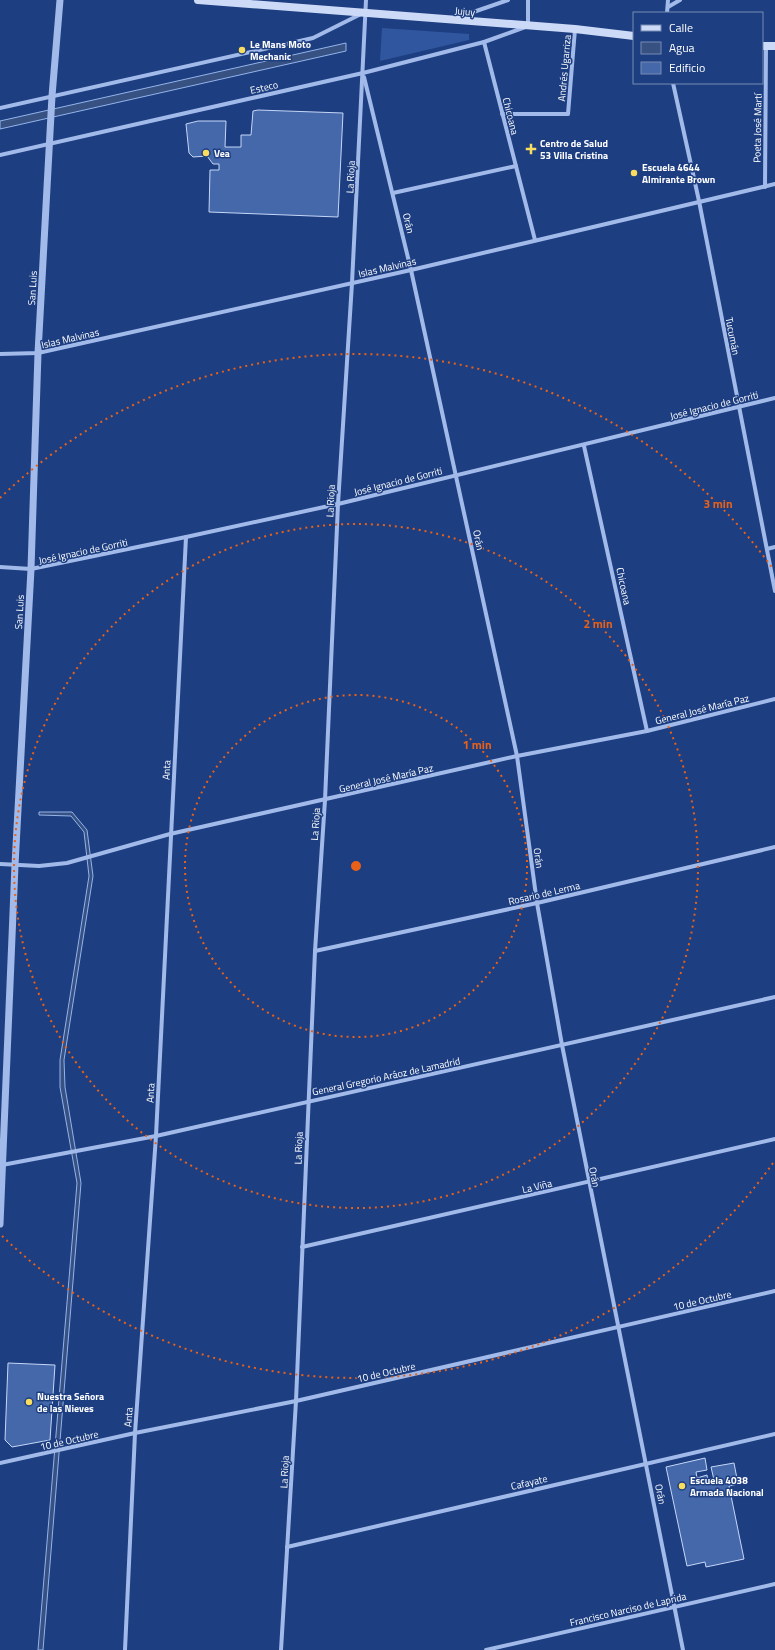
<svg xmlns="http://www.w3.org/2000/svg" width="775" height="1650" font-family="'Titillium Web',sans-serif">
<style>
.green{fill:#30569f}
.water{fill:#385183;stroke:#94b4eb}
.building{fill:#4568ab;stroke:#c6d7f7}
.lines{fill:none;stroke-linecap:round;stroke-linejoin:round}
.minor{stroke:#a1bae9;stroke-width:4}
.tertiary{stroke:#a1bae9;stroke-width:7}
.secondary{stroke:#cddaf7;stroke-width:8}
.ring{fill:none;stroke:#e96118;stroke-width:2;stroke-dasharray:2 4}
.poi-dot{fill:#f9dd5f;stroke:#1d3e81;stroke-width:1.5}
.labels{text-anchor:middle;stroke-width:3;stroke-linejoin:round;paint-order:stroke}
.street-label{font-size:10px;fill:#fff;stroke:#1d3e81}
.poi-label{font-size:10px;font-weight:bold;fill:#fff;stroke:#1d3e81;text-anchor:start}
.centre{fill:#e96118;stroke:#1d3e81;stroke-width:2}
.ring-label{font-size:12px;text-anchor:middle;font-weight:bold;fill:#e96118;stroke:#1d3e81;stroke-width:3;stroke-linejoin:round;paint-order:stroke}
</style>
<rect width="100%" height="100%" fill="#1d3e81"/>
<polygon class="green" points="382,28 469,34 469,40 380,61"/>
<g class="water">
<polygon points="346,43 346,51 0,129 0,121"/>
<polygon points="39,812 72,812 87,830 93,876 64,1060 65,1087 81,1183 43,1650 38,1650 77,1183 60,1087 60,1060 89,876 84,832 71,816 39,815"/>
</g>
<g class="building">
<polygon points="258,110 343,113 338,217 209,212 210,170 219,170 219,164 213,164 207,156 193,157 189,153 186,124 198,121 226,121 225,147 241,147 241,135 251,135 253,111"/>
<polygon points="8,1363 55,1365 50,1440 12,1447 5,1440"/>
<polygon points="705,1458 707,1470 696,1472 697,1478 707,1475 708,1481 714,1480 711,1467 734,1463 738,1484 729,1486 744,1559 706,1567 705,1562 687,1566 666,1467"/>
</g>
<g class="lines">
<g class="minor">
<polyline points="668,7 680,0"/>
<polyline points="667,13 668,0"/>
<polyline points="456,18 508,0"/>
<polyline points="484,42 535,240"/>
<polyline points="364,77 411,270 517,756 537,903 562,1045 683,1650"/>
<polyline points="673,83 699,201 775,591"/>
<polyline points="0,108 313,38 361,14"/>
<polyline points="502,114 568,114 575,29"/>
<polyline points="0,155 363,73 484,42 528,26 528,0"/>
<polyline points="765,187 766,46"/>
<polyline points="393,193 516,166"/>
<polyline points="0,354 38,353 411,270 775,184"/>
<polyline points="584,446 647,731"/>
<polyline points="767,549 775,547"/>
<polyline points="0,567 31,569 186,537 338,504 775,398"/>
<polyline points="0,864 39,866 67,863 170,834 517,756 647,731 775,699"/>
<polyline points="315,951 537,903 775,847"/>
<polyline points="2,1165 156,1136 775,997"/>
<polyline points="302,1247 775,1139"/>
<polyline points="0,1463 135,1433 296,1401 775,1291"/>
<polyline points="287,1547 775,1434"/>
<polyline points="125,1650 135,1433 156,1136 186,537"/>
<polyline points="281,1650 296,1401 315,951 325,800 338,504 352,283 366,0"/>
<polyline points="486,1650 775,1584"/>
</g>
<polyline class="tertiary" points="0,1224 15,865 31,569 38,353 52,96 60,0"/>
<g class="secondary">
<polyline points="198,0 575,29 634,36"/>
<polyline points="762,46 775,46"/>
</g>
</g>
<g class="ring">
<circle cx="356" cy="866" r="171"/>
<circle cx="356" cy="866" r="342"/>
<path d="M773 1163A512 512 0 0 1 0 1234M0 498A512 512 0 0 1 773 569"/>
</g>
<g class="poi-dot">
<circle cx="242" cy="50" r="4"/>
<path d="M529 143h4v4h4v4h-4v4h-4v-4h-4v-4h4z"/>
<circle cx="206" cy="153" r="4"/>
<circle cx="634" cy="173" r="4"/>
<circle cx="29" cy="1402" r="4"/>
<circle cx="682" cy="1486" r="4"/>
</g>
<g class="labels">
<g class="street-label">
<text transform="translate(465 11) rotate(5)" y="4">Jujuy</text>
<text transform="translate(564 68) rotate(-85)" y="4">Andrés Ugarriza</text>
<text transform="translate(264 87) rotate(-13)" y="4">Esteco</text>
<text transform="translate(511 116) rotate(76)" y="4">Chicoana</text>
<text transform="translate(757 128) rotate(-89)" y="4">Poeta José Martí</text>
<text transform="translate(350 177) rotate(-87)" y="4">La Rioja</text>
<text transform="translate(409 223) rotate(77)" y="4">Orán</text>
<text transform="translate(387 267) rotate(-13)" y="4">Islas Malvinas</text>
<text transform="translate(32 288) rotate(-87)" y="4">San Luis</text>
<text transform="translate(733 336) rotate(79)" y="4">Tucumán</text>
<text transform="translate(70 338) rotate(-13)" y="4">Islas Malvinas</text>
<text transform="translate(714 405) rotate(-14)" y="4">José Ignacio de Gorriti</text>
<text transform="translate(398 481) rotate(-14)" y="4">José Ignacio de Gorriti</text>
<text transform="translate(330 501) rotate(-87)" y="4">La Rioja</text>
<text transform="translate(479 540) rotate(78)" y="4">Orán</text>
<text transform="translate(83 551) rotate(-12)" y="4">José Ignacio de Gorriti</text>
<text transform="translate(624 586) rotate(78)" y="4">Chicoana</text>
<text transform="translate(19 612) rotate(-87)" y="4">San Luis</text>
<text transform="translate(702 709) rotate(-14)" y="4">General José María Paz</text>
<text transform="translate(166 770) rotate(-87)" y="4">Anta</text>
<text transform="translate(386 778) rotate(-13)" y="4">General José María Paz</text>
<text transform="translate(315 824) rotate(-86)" y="4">La Rioja</text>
<text transform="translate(539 858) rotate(82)" y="4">Orán</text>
<text transform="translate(544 893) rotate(-13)" y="4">Rosario de Lerma</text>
<text transform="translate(386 1076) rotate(-12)" y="4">General Gregorio Aráoz de Lamadrid</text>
<text transform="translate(150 1093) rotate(-87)" y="4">Anta</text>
<text transform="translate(298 1148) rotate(-88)" y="4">La Rioja</text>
<text transform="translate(595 1177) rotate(79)" y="4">Orán</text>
<text transform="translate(537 1186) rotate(-13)" y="4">La Viña</text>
<text transform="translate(702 1300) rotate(-13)" y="4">10 de Octubre</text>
<text transform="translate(386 1372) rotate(-13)" y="4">10 de Octubre</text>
<text transform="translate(128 1417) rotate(-86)" y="4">Anta</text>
<text transform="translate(69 1440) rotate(-13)" y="4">10 de Octubre</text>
<text transform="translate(284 1472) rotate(-87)" y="4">La Rioja</text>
<text transform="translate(529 1482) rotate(-13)" y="4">Cafayate</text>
<text transform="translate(661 1494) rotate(79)" y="4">Orán</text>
<text transform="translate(628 1609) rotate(-13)" y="4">Francisco Narciso de Laprida</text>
</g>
<g class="poi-label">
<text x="250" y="48">Le Mans Moto<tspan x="250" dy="12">Mechanic</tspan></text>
<text x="540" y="147">Centro de Salud<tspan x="540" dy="12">53 Villa Cristina</tspan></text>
<text x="214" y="157">Vea</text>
<text x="642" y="171">Escuela 4644<tspan x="642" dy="12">Almirante Brown</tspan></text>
<text x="37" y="1400">Nuestra Señora<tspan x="37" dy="12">de las Nieves</tspan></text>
<text x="690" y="1484">Escuela 4038<tspan x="690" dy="12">Armada Nacional</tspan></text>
</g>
</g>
<circle cx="356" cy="866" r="6" class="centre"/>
<g class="ring-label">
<text x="718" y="508">3 min</text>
<text x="598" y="628">2 min</text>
<text x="477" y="749">1 min</text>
</g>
<rect x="633" y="12" width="130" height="72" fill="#1d3e81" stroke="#778bb3"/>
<rect x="641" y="25" width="20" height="6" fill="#cddaf7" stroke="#778bb3"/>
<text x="669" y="32" font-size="12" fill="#ffffff">Calle</text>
<rect x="641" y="42" width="20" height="12" fill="#385183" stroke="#778bb3"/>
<text x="669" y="52" font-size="12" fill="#ffffff">Agua</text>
<rect x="641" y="62" width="20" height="12" fill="#4568ab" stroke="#778bb3"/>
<text x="669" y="72" font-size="12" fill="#ffffff">Edificio</text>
</svg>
